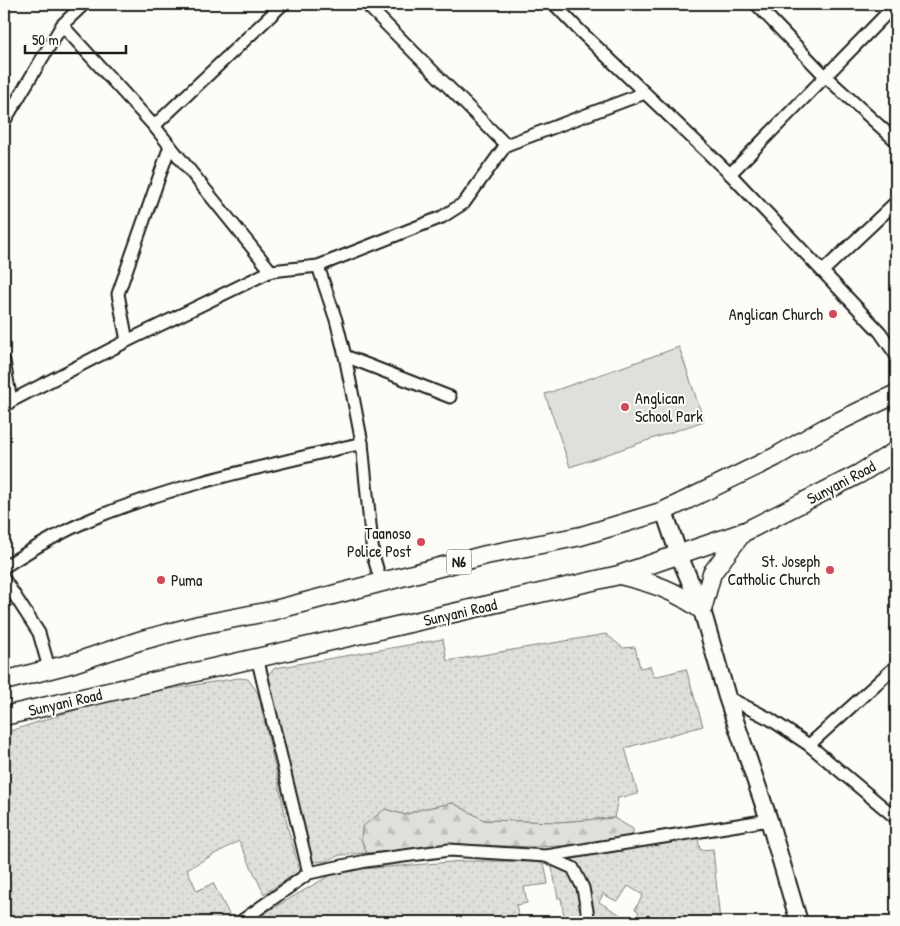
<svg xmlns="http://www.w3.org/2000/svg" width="900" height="926" font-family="'Patrick Hand',sans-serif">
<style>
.green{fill:url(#green-dots);stroke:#7e7e7c}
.forest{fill:url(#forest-firs);stroke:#7e7e7c}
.pitch{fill:#e0dfdb;stroke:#7e7e7c}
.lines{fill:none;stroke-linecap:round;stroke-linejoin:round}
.street-casing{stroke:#1c1c1c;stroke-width:15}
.secondary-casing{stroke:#1c1c1c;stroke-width:20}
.primary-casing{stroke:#1c1c1c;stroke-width:21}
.street{stroke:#fdfcf7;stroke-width:11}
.secondary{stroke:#fdfcf7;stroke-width:16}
.primary{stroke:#fdfcf7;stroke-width:18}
.poi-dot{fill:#d1495b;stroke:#fdfcf7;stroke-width:2}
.labels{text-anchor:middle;stroke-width:4;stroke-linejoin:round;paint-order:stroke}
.shield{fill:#fdfcf7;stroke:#605f5e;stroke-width:1}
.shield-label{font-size:15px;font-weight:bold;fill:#1c1c1c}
.poi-label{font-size:16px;fill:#1c1c1c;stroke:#fdfcf7;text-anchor:end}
.street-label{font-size:16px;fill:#1c1c1c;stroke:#fdfcf7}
</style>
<defs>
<pattern id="green-dots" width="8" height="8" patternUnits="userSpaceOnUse" patternTransform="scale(1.25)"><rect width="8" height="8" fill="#e0dfdb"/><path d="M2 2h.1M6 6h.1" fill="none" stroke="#c0bfbb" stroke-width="1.8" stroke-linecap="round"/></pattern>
<pattern id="forest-firs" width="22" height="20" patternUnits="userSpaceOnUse" patternTransform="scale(1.25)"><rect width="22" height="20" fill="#e0dfdb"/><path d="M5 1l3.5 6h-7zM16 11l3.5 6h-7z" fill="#c0bfbb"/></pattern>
</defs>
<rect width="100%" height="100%" fill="#fdfcf7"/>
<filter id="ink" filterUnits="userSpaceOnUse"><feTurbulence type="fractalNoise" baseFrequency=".02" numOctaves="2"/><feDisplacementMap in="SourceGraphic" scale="10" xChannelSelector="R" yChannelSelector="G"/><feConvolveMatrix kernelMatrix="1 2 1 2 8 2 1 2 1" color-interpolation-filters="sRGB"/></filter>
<g filter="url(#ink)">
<g class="green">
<polygon points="606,634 623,648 635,647 640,668 650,666 654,677 686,669 703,726 625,748 638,794 618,798 614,818 557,822 484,820 453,803 422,809 405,815 385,809 361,839 367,853 340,855 326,861 313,862 267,675 275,668 443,639 447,661"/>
<polygon points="239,678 248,679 258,693 278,780 288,829 300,871 264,894 239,841 187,869 197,891 213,883 230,916 222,922 4,922 4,733 84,707 162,690"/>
<polygon points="698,838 700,850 713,849 720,922 633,922 639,912 635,909 643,895 628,886 619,900 616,901 603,894 599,902 632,922 565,922 561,898 558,898 552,867 559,866 563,857"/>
<polygon points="464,861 536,861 542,863 545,867 548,884 524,887 527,903 516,905 520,922 251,922 268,911 329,876 362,869"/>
</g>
<polygon class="forest" points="453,803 484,820 557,822 614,818 633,829 633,839 583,845 535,847 472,845 367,853 361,839 362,827 385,809 405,815 422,809"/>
<polygon class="pitch" points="679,347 704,421 570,467 545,394"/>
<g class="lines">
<g class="street-casing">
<g id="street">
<polyline points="366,4 506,145"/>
<polyline points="554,4 580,31 730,174 880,332 896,355"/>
<polyline points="756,4 826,77 896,141"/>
<polyline points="62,25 154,126 271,271"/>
<polyline points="4,122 62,25 84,4"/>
<polyline points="154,126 283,4"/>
<polyline points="730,174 896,4"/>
<polyline points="318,266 336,320 345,356 362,443 373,555 381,582"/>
<polyline points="823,271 896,202"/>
<polyline points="127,341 118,294 170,146"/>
<polyline points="345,356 450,397"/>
<polyline points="4,361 11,401"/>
<polyline points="4,407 11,401 127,341 271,271 318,266 442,217 464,203 506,145 645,93"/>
<path d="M 4,567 C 32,549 62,531 94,518 C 180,483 272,465 362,443"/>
<polyline points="4,579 39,633 49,668"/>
<polyline points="257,657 309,873"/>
<polyline points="727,697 770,719 809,745 896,818"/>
<polyline points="809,745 896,666"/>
<polyline points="546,856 769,820"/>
<polyline points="240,922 309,873 366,861 449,850 546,856 573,868 583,888 589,922"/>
</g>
</g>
<g class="secondary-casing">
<polyline id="secondary" points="664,511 679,555 702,610 727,697 769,820 799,922"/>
</g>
<g class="primary-casing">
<g id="primary">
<path d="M 620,575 C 653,583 674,590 702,610 L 712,573 L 743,532"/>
<polyline points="4,681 73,663 139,641 199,625 271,611 486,555 581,536 664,511 775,457 825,428 896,394"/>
<polyline points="4,716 619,575 744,532 859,474 896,451"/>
</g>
</g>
<use href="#street" class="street"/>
<use href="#secondary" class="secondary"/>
<use href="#primary" class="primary"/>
</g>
</g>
<g class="poi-dot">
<circle cx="833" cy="314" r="5"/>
<circle cx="625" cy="407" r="5"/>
<circle cx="421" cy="542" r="5"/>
<circle cx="830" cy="570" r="5"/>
<circle cx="161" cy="580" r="5"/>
</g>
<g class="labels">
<rect class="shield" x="446.5" y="549.5" width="25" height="25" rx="4"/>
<g class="shield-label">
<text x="459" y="567">N6</text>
</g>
<g class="poi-label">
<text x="823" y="320">Anglican Church</text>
<text x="635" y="404" text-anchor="start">Anglican<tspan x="635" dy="18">School Park</tspan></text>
<text x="411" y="539">Taanoso<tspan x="411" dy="18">Police Post</tspan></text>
<text x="820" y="567">St. Joseph<tspan x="820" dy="18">Catholic Church</tspan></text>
<text x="171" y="586" text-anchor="start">Puma</text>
</g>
<g class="street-label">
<text transform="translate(841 482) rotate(-28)" y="6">Sunyani Road</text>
<text transform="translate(460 612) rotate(-13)" y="6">Sunyani Road</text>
<text transform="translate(65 702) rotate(-13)" y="6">Sunyani Road</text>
</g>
</g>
<rect width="900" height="926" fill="none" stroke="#fdfcf7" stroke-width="20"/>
<rect x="10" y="10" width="880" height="906" fill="none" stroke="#1c1c1c" stroke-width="2" filter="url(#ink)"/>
<path d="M25 45v8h101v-8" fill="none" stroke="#1c1c1c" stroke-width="2.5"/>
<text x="32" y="45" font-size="15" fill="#1c1c1c" stroke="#fdfcf7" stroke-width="4" paint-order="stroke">50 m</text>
</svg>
